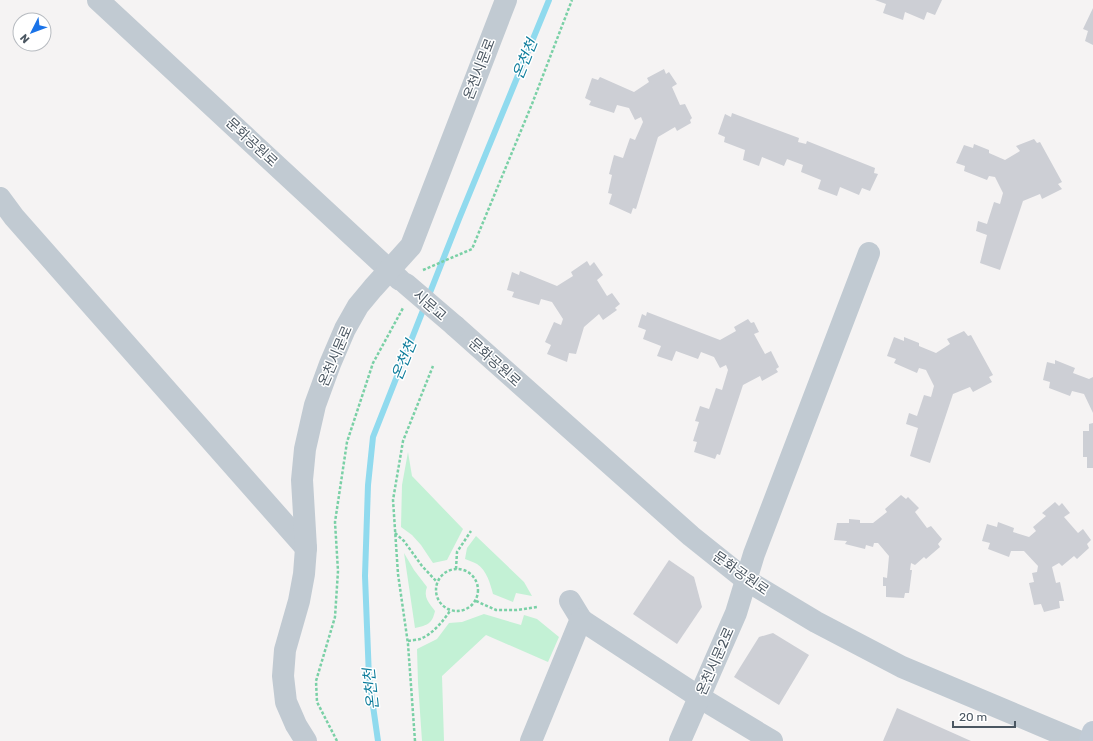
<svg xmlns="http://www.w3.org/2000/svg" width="1093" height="741" font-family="Rubik,'Noto Sans KR',sans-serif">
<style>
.green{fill:#c3f1d5}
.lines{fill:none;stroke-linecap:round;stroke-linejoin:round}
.stream{stroke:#90daee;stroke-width:6}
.building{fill:#cdcfd5}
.path{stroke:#7ad0a6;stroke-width:2.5;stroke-dasharray:3 2;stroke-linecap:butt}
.street{stroke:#c1cad2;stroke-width:22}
.secondary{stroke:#c1cbd6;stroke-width:22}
.street-bridge{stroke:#c1cad2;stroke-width:22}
.labels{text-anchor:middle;stroke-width:3;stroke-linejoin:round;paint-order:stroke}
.street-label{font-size:14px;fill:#4a5661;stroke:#fff}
.water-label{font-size:15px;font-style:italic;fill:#0c7c9b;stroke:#fff}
</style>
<rect width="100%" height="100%" fill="#f5f3f3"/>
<g class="green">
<polygon points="408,452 412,476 463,529 447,560 433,563 421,545 412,535 401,527 402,485"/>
<path d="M 476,536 L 524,582 L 532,596 L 516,593 L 513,602 L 493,594 C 490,583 487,571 477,564 C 474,562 469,561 465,559 L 467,548 Z"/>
<path d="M 404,553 L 414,570 L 427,587 C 423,597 429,603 435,611 C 432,624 428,625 415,628 Z"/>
<polygon points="484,614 521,625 524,615 537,619 559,637 548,662 486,635 442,676 444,741 422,741 418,683 417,649 437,639 449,623 462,622"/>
</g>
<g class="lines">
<polyline class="stream" points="378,741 369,678 365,576 368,485 373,437 459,219 549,0"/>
</g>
<g class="building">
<polygon points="875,0 942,0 935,15 927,12 924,20 905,12 903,20 883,13 886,4"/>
<polygon points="1093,8 1093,45 1085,41 1088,31 1083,29"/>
<polygon points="664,69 666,74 669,72 677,84 672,87 680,105 685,104 692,118 690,120 691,123 677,131 675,127 658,137 636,209 633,208 631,214 609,204 612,194 608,193 612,175 609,174 614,155 623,158 630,138 635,140 643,122 641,117 635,120 629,108 617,105 614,113 589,105 591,101 585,98 592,78 598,80 600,77 634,92 649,82 647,78"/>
<polygon points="732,113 799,138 798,142 806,144 807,141 875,168 874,173 878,174 870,191 862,188 859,195 840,187 837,196 818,189 821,180 801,172 803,165 787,159 784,166 762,157 759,166 743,160 745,150 724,142 725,137 718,134 725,114 731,117"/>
<polygon points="1034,139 1037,143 1040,142 1062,182 1058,184 1062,189 1042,199 1040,194 1023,201 1000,270 980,263 987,235 976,231 978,221 987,224 994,202 1000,204 1003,193 995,177 989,176 987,180 964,171 965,166 956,163 964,145 973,148 974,144 989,150 989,153 1005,160 1020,151 1016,146"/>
<polygon points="587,261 590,266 594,262 603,275 597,280 607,296 612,293 620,304 615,308 617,310 603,320 599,314 584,327 576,354 569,353 567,362 547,354 551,345 545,342 554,322 561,325 563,319 552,302 541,299 539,305 512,297 514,292 507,290 512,272 519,275 520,271 557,286 573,276 571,272"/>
<polygon points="647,312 720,340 736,331 734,327 748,319 751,323 754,322 759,332 754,334 765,354 771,351 779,367 776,369 778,372 762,381 760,376 743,385 720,455 717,454 715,459 694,452 697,442 693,441 699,422 695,421 700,406 709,409 716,388 722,390 728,370 726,365 720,368 714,357 701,352 698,359 676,351 672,361 657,356 661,346 643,339 646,330 638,327 642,314 646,316"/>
<polygon points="964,331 968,336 971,335 993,375 989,377 992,382 973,392 970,387 953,394 930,463 910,456 918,428 906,424 909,413 917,416 924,395 931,397 934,386 926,370 919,368 917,373 894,363 896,359 887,356 894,337 904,341 904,337 919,343 919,346 936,353 950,344 947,339"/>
<polygon points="1055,360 1075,368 1073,373 1089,379 1093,377 1093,413 1084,394 1072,391 1070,396 1049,388 1050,382 1043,380 1047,362 1055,364"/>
<polygon points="1093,423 1093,468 1087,468 1087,457 1083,457 1083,431 1089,431 1089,424"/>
<polygon points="901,495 906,499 908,497 919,508 915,512 927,528 931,526 942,539 938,544 940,547 926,559 924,557 915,565 911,563 910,570 912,570 909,593 905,593 904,598 886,597 886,586 883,586 883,577 887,578 889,556 878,543 874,543 873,547 866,545 865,549 845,544 847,541 834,540 837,523 849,523 849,519 860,520 860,523 873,523 887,512 885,509"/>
<polygon points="1055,502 1059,506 1062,503 1070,513 1064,517 1078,533 1083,529 1091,540 1087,544 1089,548 1077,559 1074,556 1062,566 1059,563 1052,567 1056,583 1060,582 1064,601 1059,601 1060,608 1044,612 1041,604 1034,605 1029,583 1034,582 1032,573 1037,572 1038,566 1024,551 1011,551 1009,557 988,549 990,543 982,541 987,524 997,527 998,522 1014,528 1013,532 1029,537 1036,531 1033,527 1046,516 1042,513"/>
<polygon points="669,560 694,577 702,607 677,644 633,614"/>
<polygon points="773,633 809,655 779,705 734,677 759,637"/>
<polygon points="897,708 971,741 883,741"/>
</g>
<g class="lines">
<g class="path">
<polyline points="423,270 472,249 532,104 572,0"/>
<polyline points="395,533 404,541 422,566 437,582"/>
<circle cx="457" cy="590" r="21"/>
<polyline points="456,569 457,552 471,531"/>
<polyline points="476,601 496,610 517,610 537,607"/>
<path d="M 408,641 C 412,640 417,640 420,639 C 433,634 443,621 450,611"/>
<polyline points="337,741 317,702 316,681 335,617 338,571 335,522 347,442 373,363 403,308"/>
<polyline points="415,741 408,644 398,574 393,500 403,441 433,366"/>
</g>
<g class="street">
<polyline points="98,0 400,280"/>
<polyline points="0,198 14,217 306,548"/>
<polyline points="455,326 691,536 746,580 816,622 902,667 1078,741"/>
<polyline points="570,601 581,619 586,623 699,697 772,741"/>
<polyline points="306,741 296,725 286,702 283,676 285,650 299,601 304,574 306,548 302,480 305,449 315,405 330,364 345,329 358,306 373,288 411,246 506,0"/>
<polyline points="531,741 581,619"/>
<polyline points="680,741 736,613 754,554 869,253"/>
</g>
<polyline class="secondary" points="1090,741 1093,732"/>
<polyline class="street-bridge" points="406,284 455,326"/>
</g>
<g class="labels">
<g class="street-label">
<text transform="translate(479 69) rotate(-69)" y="5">온천시문로</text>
<text transform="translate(252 142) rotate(43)" y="5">문화공원로</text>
<text transform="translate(430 305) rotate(41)" y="5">시문교</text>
<text transform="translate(335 356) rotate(-67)" y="5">온천시문로</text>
<text transform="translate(495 362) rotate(42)" y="5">문화공원로</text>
<text transform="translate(741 573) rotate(35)" y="5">문화공원로</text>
<text transform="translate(715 661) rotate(-66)" y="5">온천시문2로</text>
</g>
<g class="water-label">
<text transform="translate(525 59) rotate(-68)" y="5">온천천</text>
<text transform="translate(404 360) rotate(-68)" y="5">온천천</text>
<text transform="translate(371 689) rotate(-96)" y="5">온천천</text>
</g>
</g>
<g transform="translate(32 32) rotate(228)"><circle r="19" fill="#ffffff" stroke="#b7bbc0"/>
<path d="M0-3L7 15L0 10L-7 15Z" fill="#1a73e8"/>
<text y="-6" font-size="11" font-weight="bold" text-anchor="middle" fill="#4a5661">N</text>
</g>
<path d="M953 721v6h62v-6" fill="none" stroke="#4a5661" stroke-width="2"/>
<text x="959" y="721" font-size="12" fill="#4a5661" stroke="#ffffff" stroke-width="3" paint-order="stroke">20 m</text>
</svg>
